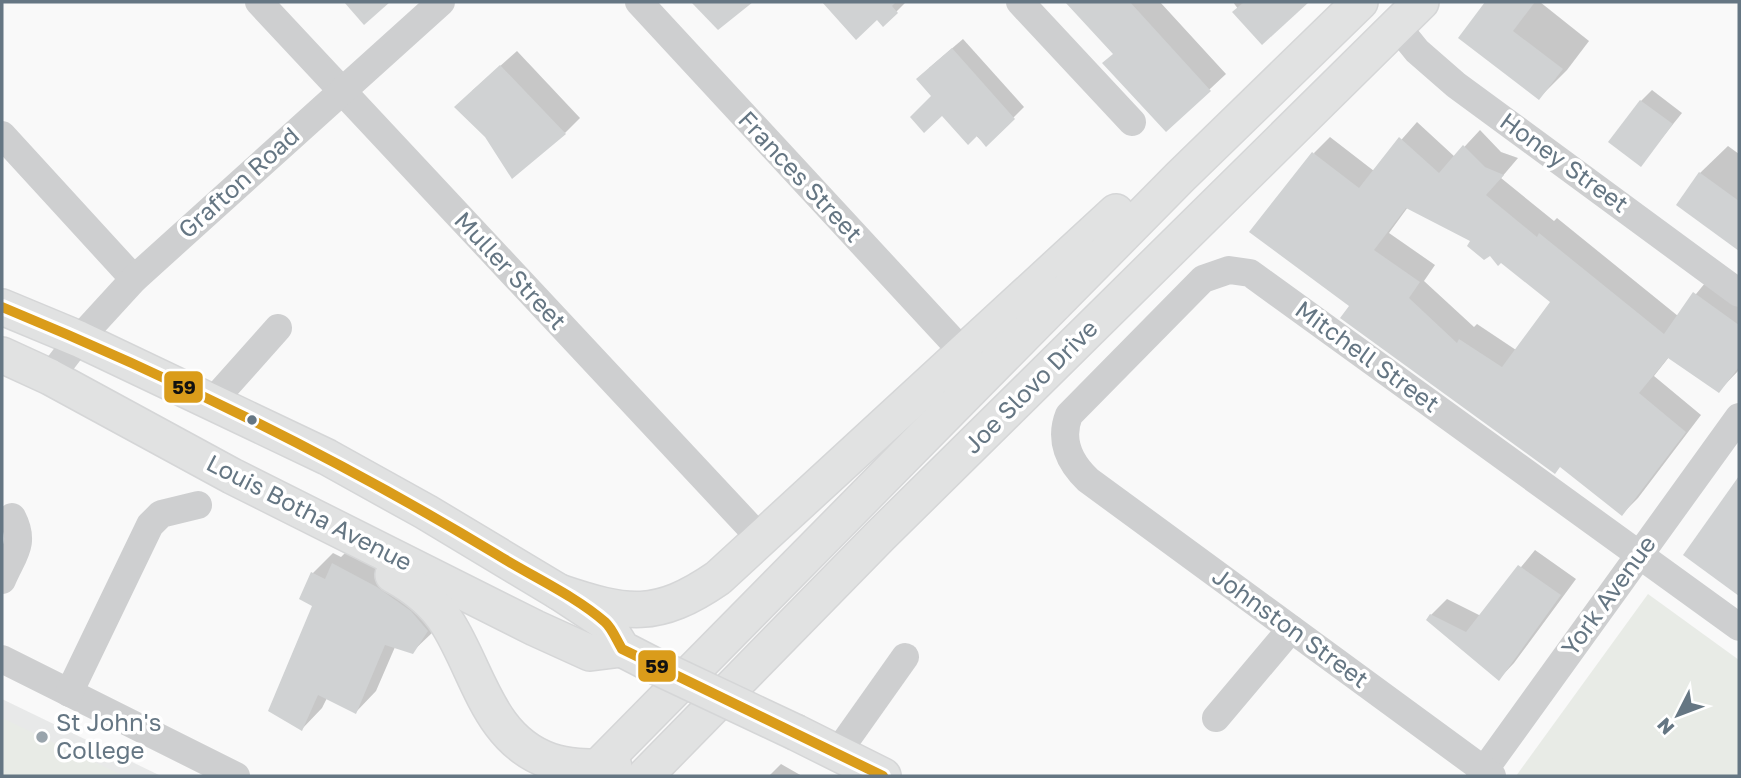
<svg xmlns="http://www.w3.org/2000/svg" width="1741" height="778" font-family="'Golos Text',sans-serif">
<style>
.built{fill:#e8e9e9}
.green{fill:#e8ebe6}
.shadow{fill:#0003;fill-rule:evenodd}
.building{fill:#d0d2d3;fill-rule:evenodd}
.lines{fill:none;stroke-linecap:round;stroke-linejoin:round}
.major-casing{stroke:#d5d6d7;stroke-width:38}
.minor{stroke:#cecfd0;stroke-width:28}
.major{stroke:#e1e2e2;stroke-width:35}
.major-bridge-casing{stroke:#d5d6d7;stroke-width:38;stroke-linecap:butt}
.major-bridge{stroke:#e1e2e2;stroke-width:35}
.bus-1-casing{stroke:#fff;stroke-width:16}
.bus-1{stroke:#da9c1a;stroke-width:10}
.bus-dot{fill:#657683;stroke:#fff;stroke-width:2.5}
.poi-dot{fill:#99a4ac;stroke:#fff;stroke-width:2.5}
.labels{text-anchor:middle;stroke-width:7;stroke-linejoin:round;paint-order:stroke}
.street-label{font-size:24px;fill:#657683;stroke:#fff}
.poi-label{font-size:24px;fill:#657683;stroke:#fff;text-anchor:start}
.line-badge{stroke:#fff;stroke-width:2.5}
.pale-badge-label{font-size:19px;text-anchor:middle;font-weight:bold;fill:#111}
</style>
<rect width="100%" height="100%" fill="#f9f9f9"/>
<polygon class="built" points="2,699 161,776 2,776"/>
<g class="green">
<polygon points="1648,594 1739,660 1739,776 1516,776"/>
<polygon points="2,718 124,776 2,776"/>
</g>
<g class="shadow">
<polygon points="837,2 906,2 883,25 877,17 830,8"/>
<polygon points="1067,2 1160,2 1226,74 1166,130 1115,53"/>
<polygon points="1233,2 1306,2 1262,42"/>
<polygon points="1487,2 1540,2 1589,41 1567,70 1539,98 1460,38"/>
<polygon points="963,39 1024,107 986,145 934,96 929,68"/>
<polygon points="517,51 580,118 565,133 472,91"/>
<polygon points="1652,90 1682,113 1641,164 1641,101"/>
<path d="M 1417,122 L 1455,157 L 1480,130 L 1501,152 L 1518,158 L 1501,178 L 1554,221 L 1557,218 L 1678,316 L 1710,277 L 1739,298 L 1739,370 L 1719,391 L 1669,357 L 1654,376 L 1701,415 L 1638,498 L 1622,514 L 1352,305 L 1314,153 L 1330,137 L 1374,171 ZM 1408,207 L 1473,241 L 1553,301 L 1516,350 L 1477,324 L 1474,327 L 1424,281 L 1435,265 L 1389,233 Z"/>
<polygon points="1728,146 1739,154 1739,249 1678,204 1700,173"/>
<polygon points="1739,479 1739,594 1686,555"/>
<polygon points="354,544 448,610 433,632 412,652 395,647 376,691 356,712 327,698 322,708 302,729 315,605 301,598 313,573 333,553 341,557"/>
<polygon points="1535,550 1576,579 1514,663 1499,679 1431,615 1447,599 1481,616"/>
<polygon points="781,764 802,776 769,776"/>
</g>
<g class="building">
<polygon points="344,2 390,2 364,25"/>
<polygon points="691,2 753,2 718,30"/>
<polygon points="822,2 896,2 892,6 898,13 883,27 877,20 856,40"/>
<polygon points="1065,2 1130,2 1211,91 1166,132 1102,63 1113,54"/>
<polygon points="1244,2 1309,2 1262,45 1232,12"/>
<polygon points="1485,2 1535,2 1513,31 1563,69 1539,100 1458,38"/>
<polygon points="952,48 1015,119 986,147 977,136 968,145 942,116 924,133 910,117 931,96 916,79"/>
<polygon points="500,65 566,134 512,179 485,137 454,107"/>
<polygon points="1640,100 1673,124 1641,167 1608,142"/>
<path d="M 1399,137 L 1439,173 L 1463,145 L 1485,167 L 1504,175 L 1486,195 L 1537,237 L 1539,233 L 1664,334 L 1693,292 L 1739,325 L 1739,367 L 1719,393 L 1668,358 L 1639,393 L 1686,432 L 1622,516 L 1560,467 L 1555,474 L 1340,318 L 1349,306 L 1249,232 L 1312,152 L 1359,188 ZM 1406,208 L 1470,241 L 1467,246 L 1484,260 L 1490,256 L 1498,266 L 1501,263 L 1550,302 L 1502,367 L 1459,339 L 1457,343 L 1409,298 L 1420,282 L 1374,250 Z"/>
<polygon points="1699,172 1739,201 1739,251 1676,205"/>
<polygon points="1739,476 1739,596 1683,555"/>
<polygon points="332,563 377,587 411,611 428,631 413,654 385,645 356,714 318,695 302,731 268,711 312,606 299,599 311,572 325,579"/>
<polygon points="1518,565 1561,595 1499,681 1426,620 1430,614 1466,632"/>
</g>
<g class="lines">
<g class="major-casing">
<g id="major">
<polyline points="2,307 79,339 327,457 426,512 559,592 606,623 622,649 655,666"/>
<polyline points="2,355 50,377 232,476 535,628 590,653 622,649"/>
<path d="M 393,575 C 415,587 435,603 448,624 C 479,674 489,740 550,761 C 570,768 593,767 614,767"/>
<path d="M 559,592 C 627,615 657,620 718,578 L 1116,212"/>
<polyline points="797,733 883,776"/>
<polyline points="589,776 1180,177 1360,2"/>
<polyline points="645,776 880,536 1421,2"/>
</g>
</g>
<g class="minor">
<polyline points="259,2 762,540"/>
<polyline points="639,2 962,351"/>
<polyline points="1020,2 1132,122"/>
<polyline points="1396,25 1417,51 1456,85 1739,293"/>
<polyline points="2,135 134,279"/>
<polyline points="50,377 79,339 134,279 441,2"/>
<polyline points="212,402 278,328"/>
<path d="M 2,580 C 13,554 26,544 12,517"/>
<polyline points="2,659 236,776"/>
<polyline points="69,693 150,525 161,514 198,505"/>
<polyline points="1216,718 1291,629"/>
<polyline points="837,753 905,657"/>
<polyline points="1480,776 1739,417"/>
<path d="M 1492,776 L 1088,480 C 1069,462 1059,440 1069,415 L 1203,279 L 1229,270 L 1250,273 L 1739,627"/>
</g>
<use href="#major" class="major"/>
<g class="major-bridge-casing">
<polyline id="major-bridge" points="655,666 797,733"/>
</g>
<use href="#major-bridge" class="major-bridge"/>
<g class="bus-1-casing">
<path id="bus-1" d="M 2,307 C 172,377 339,459 496,554 C 531,576 574,595 605,622 C 612,628 617,641 622,649 L 883,776"/>
</g>
<use href="#bus-1" class="bus-1"/>
</g>
<circle class="bus-dot" cx="252" cy="420" r="6"/>
<circle class="poi-dot" cx="42" cy="737" r="7"/>
<g class="labels">
<g class="street-label">
<text transform="translate(1564 163) rotate(36)" y="8">Honey Street</text>
<text transform="translate(800 177) rotate(47)" y="8">Frances Street</text>
<text transform="translate(239 183) rotate(-42)" y="8">Grafton Road</text>
<text transform="translate(510 271) rotate(47)" y="8">Muller Street</text>
<text transform="translate(1367 357) rotate(36)" y="8">Mitchell Street</text>
<text transform="translate(1031 387) rotate(-45)" y="8">Joe Slovo Drive</text>
<text transform="translate(309 513) rotate(27)" y="8">Louis Botha Avenue</text>
<text transform="translate(1609 596) rotate(-54)" y="8">York Avenue</text>
<text transform="translate(1290 628) rotate(36)" y="8">Johnston Street</text>
</g>
<g class="poi-label">
<text x="56" y="731">St John's<tspan x="56" dy="28">College</tspan></text>
</g>
</g>
<g class="line-badge">
<rect x="163" y="370" width="41" height="34" rx="7" fill="#da9c1a"/>
<rect x="637" y="649" width="40" height="34" rx="7" fill="#da9c1a"/>
</g>
<g class="pale-badge-label">
<text x="184" y="394">59</text>
<text x="657" y="673">59</text>
</g>
<rect width="1741" height="778" fill="none" stroke="#657683" stroke-width="7"/>
<g transform="translate(1678 715) rotate(228)" stroke="#ffffff" stroke-width="5" paint-order="stroke">
<path d="M0-5L12 26L0 18L-12 26Z" fill="#657683"/>
<text y="-10" font-size="19" font-weight="bold" text-anchor="middle" fill="#657683">N</text>
</g>
</svg>
